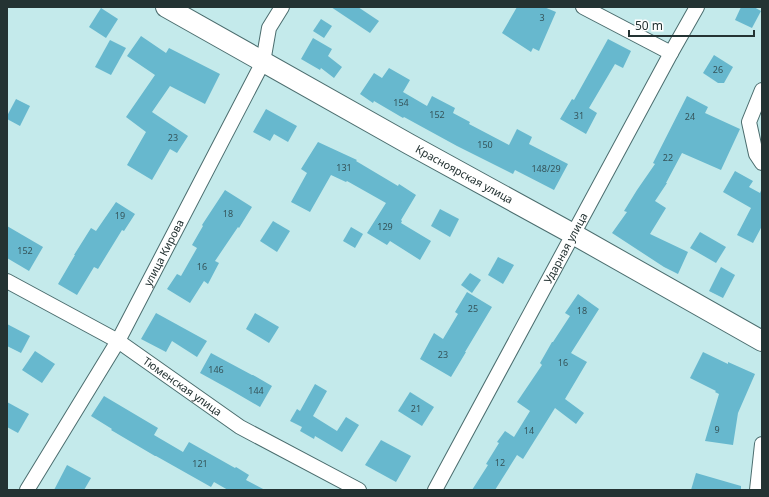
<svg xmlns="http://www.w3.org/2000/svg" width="769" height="497" font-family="'Noto Sans',sans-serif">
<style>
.building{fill:#67b8ce}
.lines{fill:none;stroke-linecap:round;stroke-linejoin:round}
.minor-casing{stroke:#4b6d6e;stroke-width:16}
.secondary-casing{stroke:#4b6d6e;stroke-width:22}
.minor{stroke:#fff;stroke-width:14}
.secondary{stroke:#fff;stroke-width:20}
.labels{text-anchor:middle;stroke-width:3.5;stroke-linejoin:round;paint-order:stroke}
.number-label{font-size:9px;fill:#35545a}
.street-label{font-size:11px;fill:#243333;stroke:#fff}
</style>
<rect width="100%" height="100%" fill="#c4eaeb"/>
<g class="building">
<polygon points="331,7 358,7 379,21 370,33"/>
<polygon points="517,7 544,7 556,12 539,51 533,48 531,52 502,33"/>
<polygon points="741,7 754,7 761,11 752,28 735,20"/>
<polygon points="101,8 118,19 106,38 89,27"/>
<polygon points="321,19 332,26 324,38 313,31"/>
<polygon points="141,36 166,53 169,48 220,74 205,104 170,86 152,112 188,136 177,153 170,149 152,180 127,165 146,132 126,117 155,75 127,56"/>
<polygon points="313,38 332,49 328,56 342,67 334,78 321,68 320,70 301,59"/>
<polygon points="608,39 631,51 623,68 615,64 589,108 597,113 586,134 560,119 572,99 574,100 593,66"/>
<polygon points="110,40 126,48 111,75 95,67"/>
<polygon points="714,55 733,67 724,83 718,83 703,73"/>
<polygon points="389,68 410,80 403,92 427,106 432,96 455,108 453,113 470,122 469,124 509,145 517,129 532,137 529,144 568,164 554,190 515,170 513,174 457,146 404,117 403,118 374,101 373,103 360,94 374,73 382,78"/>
<polygon points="687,96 708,107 705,113 740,129 721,170 682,153 666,183 667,183 655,201 666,208 650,234 688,252 678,274 664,267 612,233 627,212 624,211 637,190 655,164 653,163"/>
<polygon points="16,99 30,106 20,126 7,119 7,116"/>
<polygon points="266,109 297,126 288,142 274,134 270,141 253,132"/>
<polygon points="318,142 357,160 356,161 398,186 399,184 416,195 401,220 402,221 401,223 431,241 420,260 390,241 387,245 367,233 386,203 347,181 346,182 331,175 310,212 291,202 307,173 301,169"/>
<polygon points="735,171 753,181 749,187 760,193 762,188 762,226 753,243 737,235 751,208 723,192"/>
<polygon points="225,190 252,207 239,228 238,227 215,261 219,263 208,284 204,281 190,303 167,289 177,274 181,276 197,248 192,245 203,226 202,225"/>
<polygon points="116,202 135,214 124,231 122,230 98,269 94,267 77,295 58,284 75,255 74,255 91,228 96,231"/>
<polygon points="440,209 459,219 450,237 431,226"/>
<polygon points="273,221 290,231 277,252 260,241"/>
<polygon points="7,226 43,247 29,271 7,258"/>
<polygon points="351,227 363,234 355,248 343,241"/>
<polygon points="700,232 726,247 716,263 690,248"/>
<polygon points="498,257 514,265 503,284 488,275"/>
<polygon points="721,267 735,275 723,298 709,291"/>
<polygon points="470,273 481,280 472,293 461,285"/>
<polygon points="467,292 492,307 465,352 466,352 451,377 420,359 434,333 443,339 458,314 455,312"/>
<polygon points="578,294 599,309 571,353 587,362 565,399 584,413 576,424 555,408 523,459 517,455 495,490 472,490 488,465 486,464 499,443 497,442 505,431 514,437 530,411 517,402 542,365 540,363 552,342 553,342 570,316 565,313"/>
<polygon points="156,313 207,341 197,357 172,341 166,352 141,339"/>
<polygon points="255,313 279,327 269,343 246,329"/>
<polygon points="7,324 30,336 21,353 7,346"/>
<polygon points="35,351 55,364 42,383 22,370"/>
<polygon points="703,352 728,364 728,362 755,374 738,413 733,445 705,441 719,394 715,392 716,391 690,378"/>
<polygon points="211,353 252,375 253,375 272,386 260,407 229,389 200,373"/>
<polygon points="315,384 327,391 313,416 337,431 346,417 359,425 342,452 315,436 314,439 300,431 302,427 290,421 297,409 300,411"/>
<polygon points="410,392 434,407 422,426 398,411"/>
<polygon points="104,396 158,428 154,435 183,452 189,442 235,468 236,467 249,475 246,480 265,490 228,490 214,482 211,487 156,456 155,456 111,430 112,429 91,416"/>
<polygon points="7,402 29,414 18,433 7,427"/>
<polygon points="381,440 411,456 396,482 365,465"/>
<polygon points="67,465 91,478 84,490 54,490"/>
<polygon points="696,473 741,486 741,490 691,490"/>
</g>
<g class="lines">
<g class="minor-casing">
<g id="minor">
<polyline points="583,7 671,53"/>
<polyline points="762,90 749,122 756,154 762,163"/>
<path id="s1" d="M 7,281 L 118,341 L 240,427 L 359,490"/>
<path id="s2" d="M 27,490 L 118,341 L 263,62 L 269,28 L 282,7"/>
<path id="s3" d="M 435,490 L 671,53 L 697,7"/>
<polyline points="757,490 762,444"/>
</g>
</g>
<g class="secondary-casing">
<g id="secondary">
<path id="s4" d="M 166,7 L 409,144 L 573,234 L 762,341"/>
</g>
</g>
<use href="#minor" class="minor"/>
<use href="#secondary" class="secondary"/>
</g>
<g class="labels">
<g class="number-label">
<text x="542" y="21">3</text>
<text x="718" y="73">26</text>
<text x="401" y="106">154</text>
<text x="437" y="118">152</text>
<text x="579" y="119">31</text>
<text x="690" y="120">24</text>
<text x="173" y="141">23</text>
<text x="485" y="148">150</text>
<text x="668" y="161">22</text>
<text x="344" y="171">131</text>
<text x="546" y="172">148/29</text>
<text x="228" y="217">18</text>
<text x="120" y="219">19</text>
<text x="385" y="230">129</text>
<text x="25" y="254">152</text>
<text x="202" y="270">16</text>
<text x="473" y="312">25</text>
<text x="582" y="314">18</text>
<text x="443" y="358">23</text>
<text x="563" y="366">16</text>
<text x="216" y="373">146</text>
<text x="256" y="394">144</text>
<text x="416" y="412">21</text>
<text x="717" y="433">9</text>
<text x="529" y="434">14</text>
<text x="500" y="466">12</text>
<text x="200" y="467">121</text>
</g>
<g class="street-label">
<text dy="4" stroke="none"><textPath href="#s4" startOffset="342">Красноярская улица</textPath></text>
<text dy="4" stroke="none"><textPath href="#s3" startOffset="275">Ударная улица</textPath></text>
<text dy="4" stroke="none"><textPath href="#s2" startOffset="274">улица Кирова</textPath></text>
<text dy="4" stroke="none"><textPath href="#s1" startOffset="205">Тюменская улица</textPath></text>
</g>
</g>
<rect width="769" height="497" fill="none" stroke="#243333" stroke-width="16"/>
<path d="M629 30v6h125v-6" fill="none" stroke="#243333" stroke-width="2"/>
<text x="635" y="30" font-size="12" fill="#243333" stroke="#ffffff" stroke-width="3" paint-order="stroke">50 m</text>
</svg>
